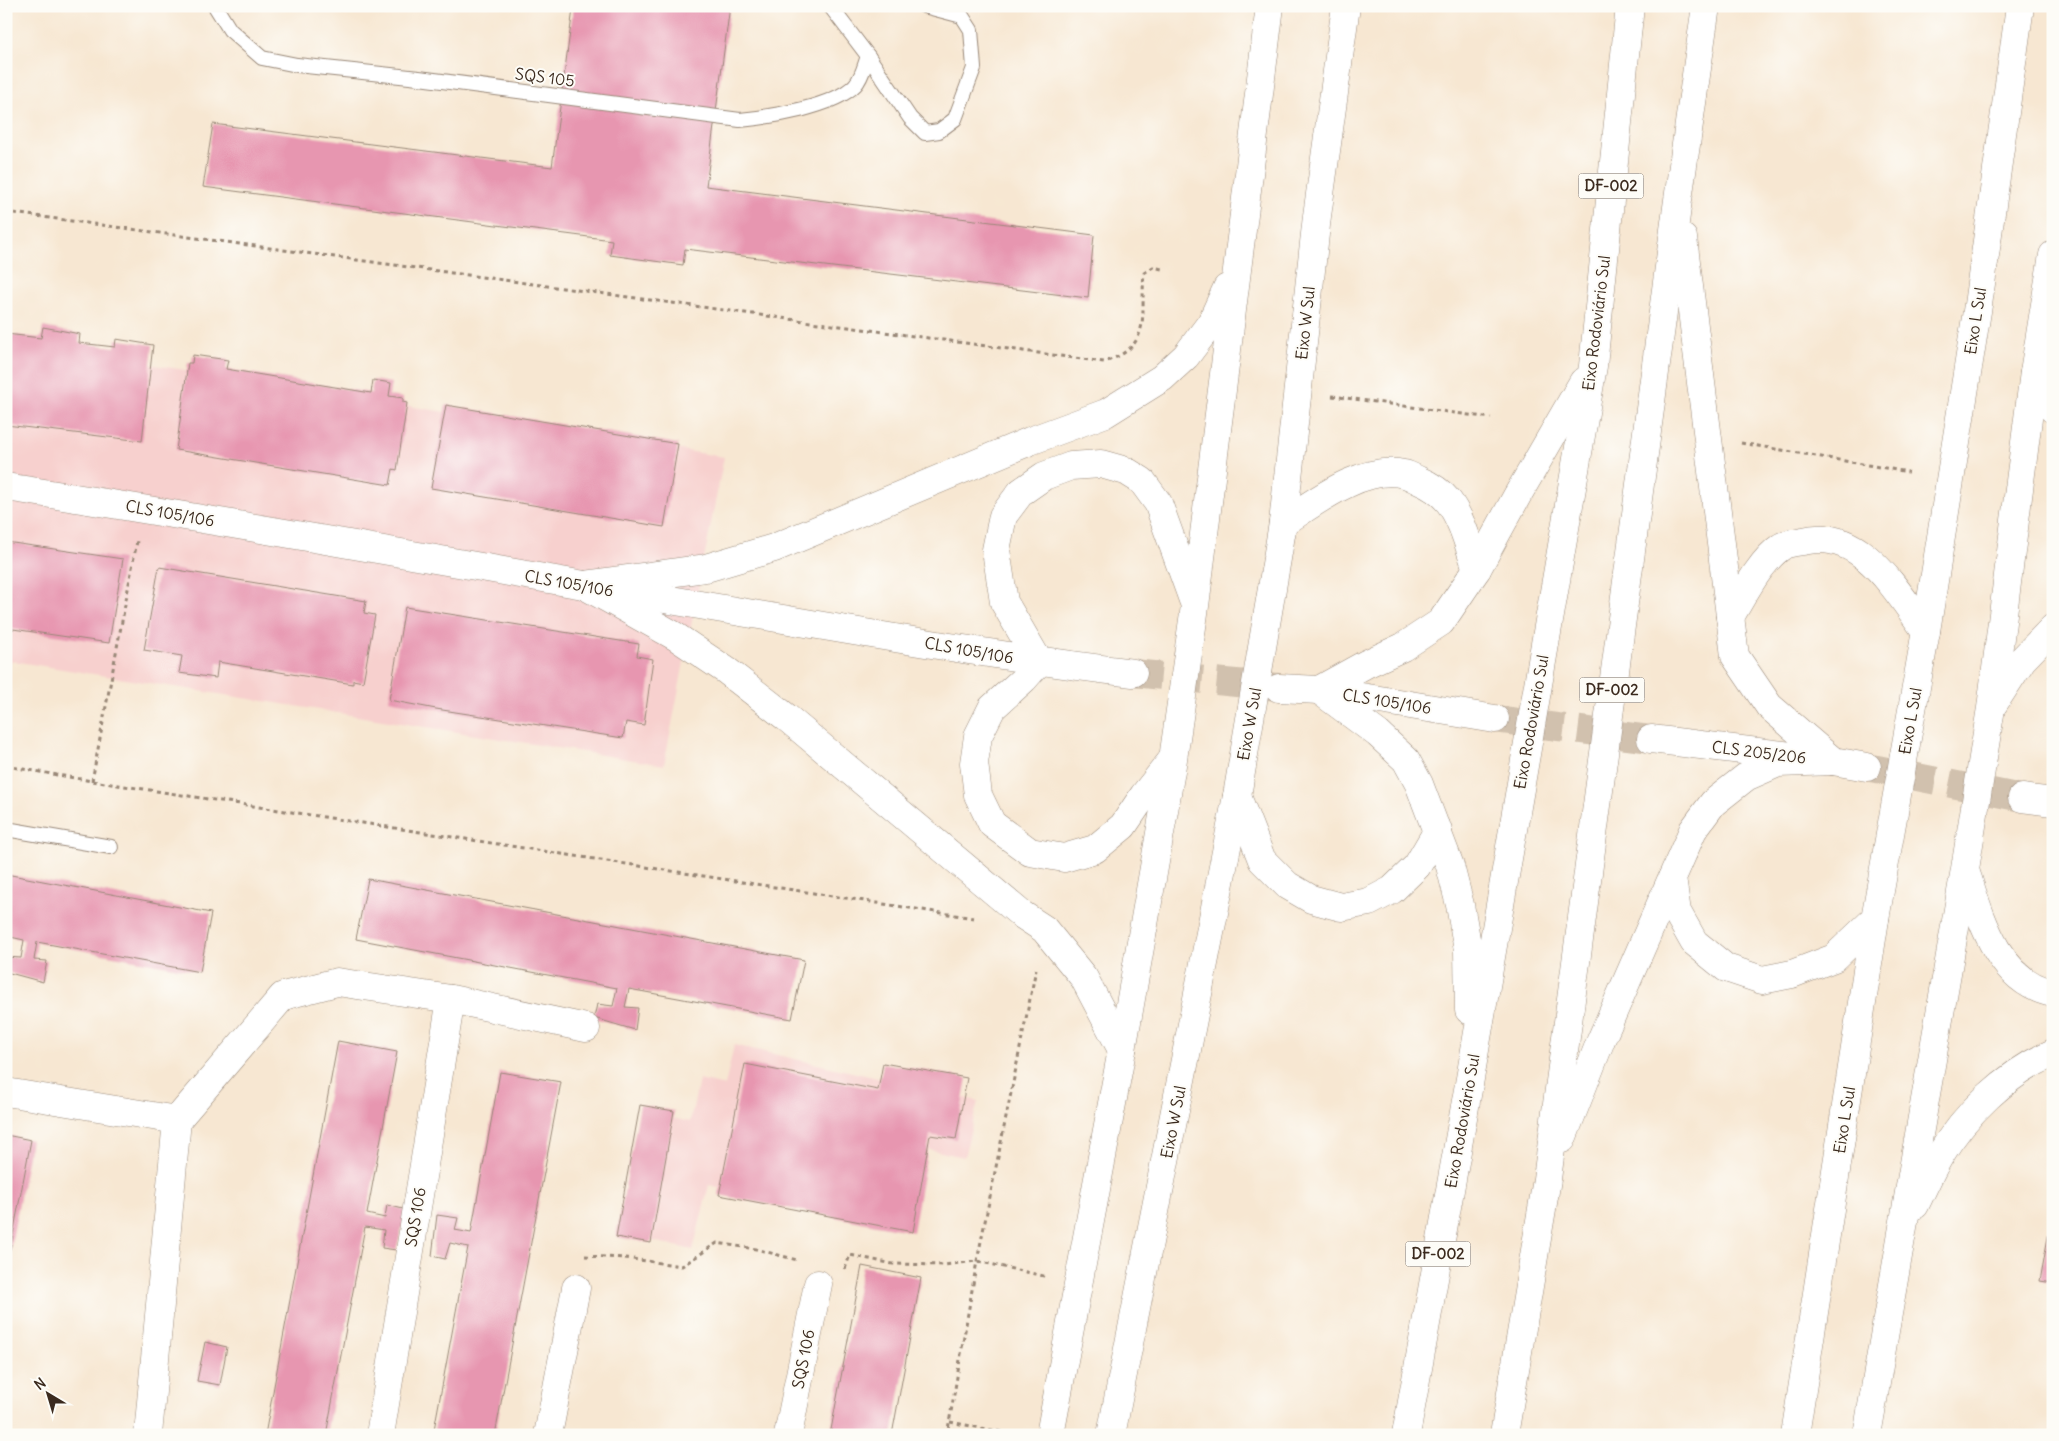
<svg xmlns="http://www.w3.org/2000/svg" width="2059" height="1441" font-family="Delius,sans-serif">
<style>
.built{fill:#f7d0ce}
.building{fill:#e796b0}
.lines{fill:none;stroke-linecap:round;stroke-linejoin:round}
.tertiary-tunnel{stroke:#d1c1ae;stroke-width:28;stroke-dasharray:28 14;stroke-linecap:butt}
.service-casing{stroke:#998878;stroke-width:16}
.minor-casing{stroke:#998878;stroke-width:29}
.tertiary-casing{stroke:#998878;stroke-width:29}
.primary-casing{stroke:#998878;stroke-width:29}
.trunk-casing{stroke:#998878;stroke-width:29}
.path{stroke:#998878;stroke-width:3;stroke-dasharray:4 4;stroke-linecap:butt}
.service{stroke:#fff;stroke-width:14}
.minor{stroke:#fff;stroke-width:28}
.tertiary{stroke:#fff;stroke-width:28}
.primary{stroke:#fff;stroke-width:28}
.trunk{stroke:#fff;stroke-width:28}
.labels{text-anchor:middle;stroke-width:4;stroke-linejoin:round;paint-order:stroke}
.shield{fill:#fdfcf7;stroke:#75695f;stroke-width:1}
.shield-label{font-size:15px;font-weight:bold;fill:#3b2a1e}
.street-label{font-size:16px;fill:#3b2a1e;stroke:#fdfcf7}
</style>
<rect width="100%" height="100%" fill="#fdfcf7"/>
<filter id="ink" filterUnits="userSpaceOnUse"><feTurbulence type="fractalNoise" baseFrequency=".02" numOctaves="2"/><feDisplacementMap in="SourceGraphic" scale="10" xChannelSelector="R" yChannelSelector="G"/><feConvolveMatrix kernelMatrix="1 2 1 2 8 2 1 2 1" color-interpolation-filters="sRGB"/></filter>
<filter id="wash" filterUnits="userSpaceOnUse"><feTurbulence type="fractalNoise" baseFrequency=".0096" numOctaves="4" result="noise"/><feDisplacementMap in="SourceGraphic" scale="20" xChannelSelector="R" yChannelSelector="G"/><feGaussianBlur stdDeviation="1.12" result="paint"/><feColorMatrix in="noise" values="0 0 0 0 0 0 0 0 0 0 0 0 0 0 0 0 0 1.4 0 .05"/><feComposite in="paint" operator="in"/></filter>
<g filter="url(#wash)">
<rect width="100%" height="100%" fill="#f7e7d2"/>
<g class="built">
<polygon points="6,341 724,457 664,765 6,660"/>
<polygon points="734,1045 978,1101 964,1157 922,1148 903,1229 709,1185 693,1250 635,1237 664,1116 690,1122 699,1080 725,1086"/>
</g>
<g id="blocks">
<g class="building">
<polygon points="563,6 730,6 706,186 1094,235 1088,298 685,249 683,265 610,255 612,240 203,187 213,124 552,167 573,9"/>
<polygon points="43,327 80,334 79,343 115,347 116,339 153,345 142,441 6,425 6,334 41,338"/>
<polygon points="193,355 228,360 226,369 371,393 373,380 391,383 389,396 403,398 403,402 407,403 397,470 393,469 390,485 176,450 188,363 192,363"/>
<polygon points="446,405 678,444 664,527 431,488"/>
<polygon points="6,542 123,559 109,643 6,628"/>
<polygon points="159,567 366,601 364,613 375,615 363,682 353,680 353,684 218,662 216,678 179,673 182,656 144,650"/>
<polygon points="405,607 639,644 637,656 653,659 644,725 626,722 623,738 436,709 389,700"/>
<polygon points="6,874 211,913 200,972 37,942 34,960 47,961 43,982 6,972 6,957 21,958 24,940 6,936"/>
<polygon points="368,879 804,960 792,1019 629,989 625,1007 638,1008 635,1030 594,1018 597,1004 613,1006 617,988 356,939"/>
<polygon points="338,1041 397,1052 367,1214 385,1218 387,1205 407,1210 396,1250 382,1248 384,1230 365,1227 326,1435 265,1435"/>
<polygon points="883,1063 967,1078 956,1139 930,1135 913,1232 719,1195 745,1064 878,1090"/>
<polygon points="500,1072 561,1082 495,1435 433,1435 468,1247 450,1243 445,1259 432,1256 437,1215 458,1218 455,1230 471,1233"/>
<polygon points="640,1105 674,1111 651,1243 616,1237"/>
<polygon points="6,1135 31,1140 7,1266 6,1266"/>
<polygon points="2052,1215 2053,1215 2053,1283 2040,1281"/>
<polygon points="862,1266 921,1278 892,1435 830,1435"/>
<polygon points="205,1342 227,1347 220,1385 197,1381"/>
</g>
</g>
</g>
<g filter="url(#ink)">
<use href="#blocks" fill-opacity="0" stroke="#998878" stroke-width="1"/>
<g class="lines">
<g class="tertiary-tunnel">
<polyline points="1133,673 1278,687"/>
<polyline points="1495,719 1651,739"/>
<polyline points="1867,767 2022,798"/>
</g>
<g class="service-casing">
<g id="service">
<path d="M 215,6 L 230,30 L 262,58 L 297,65 L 419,78 L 740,120 C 770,117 834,107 855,85 C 862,78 865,64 868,56"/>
<polyline points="830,6 868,56 910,118 925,133 939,131 955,119 974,68 971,30 962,16 924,6"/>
<polyline points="6,829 111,847"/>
</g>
</g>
<g class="minor-casing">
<g id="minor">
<polyline points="6,1092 177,1120 148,1435"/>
<polyline points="177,1120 283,996 337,982 451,999 586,1028"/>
<polyline points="380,1435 451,999"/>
<polyline points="548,1435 576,1288"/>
<polyline points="788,1435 818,1284"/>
</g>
</g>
<g class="tertiary-casing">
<g id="tertiary">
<path d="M 6,487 C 258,526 508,573 759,615 C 883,636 1008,658 1133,673"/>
<polyline points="1279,688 1319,690 1495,719"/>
<polyline points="1651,739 1833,761 1867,767"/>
<polyline points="2022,798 2053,802"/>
</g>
</g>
<g class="primary-casing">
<g id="primary">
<polyline points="2034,372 2053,409"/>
<path d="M 1283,523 C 1315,502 1364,464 1404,474 C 1409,475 1414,478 1418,480 C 1430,485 1441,492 1449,502 C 1463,521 1469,547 1477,569"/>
<polyline points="584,585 706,568 774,548 1030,441 1106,413 1162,378 1186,356 1211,323 1227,288"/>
<polyline points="584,585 675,636 727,671 786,717 1021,914 1044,929 1084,978 1122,1050"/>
<path d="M 1730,617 C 1742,597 1761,560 1781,547 C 1786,543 1797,542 1803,541 C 1861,526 1896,591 1926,631"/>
<polyline points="1994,703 2022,660 2053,628"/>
<polyline points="1172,760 1144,795 1123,826 1095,849 1064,858 1030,852 992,824 978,795 974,763 978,736 992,708 1024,679 1039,662 1004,602 996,550 1003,516 1021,492 1044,476 1071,466 1101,464 1126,471 1142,481 1158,503 1193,600"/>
<polyline points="1237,796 1262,860 1287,885 1311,899 1341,907 1369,902 1392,890 1417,866 1438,830"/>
<path d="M 1966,873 C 1981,919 1998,982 2053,993"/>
<polyline points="1672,878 1677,912 1694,942 1726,968 1762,980 1792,974 1834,958 1875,919"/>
<path d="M 1915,1205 C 1923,1189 1930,1172 1939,1157 C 1965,1113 2006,1074 2053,1053"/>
<polyline points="1050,1435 1122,1050 1173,759 1195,606 1270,6"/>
<polyline points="1111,1435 1237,796 1283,523 1317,216 1346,6"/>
<polyline points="1795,1435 1875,919 1926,631 1978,305 2020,6"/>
<polyline points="1867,1435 1965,869 1991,708 2034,372 2053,255"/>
</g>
</g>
<g class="trunk-casing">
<g id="trunk">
<polyline points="1683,238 1735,656 1769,706 1833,761"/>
<polyline points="1469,1010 1468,950 1460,905 1450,866 1419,784 1406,760 1378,734 1319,690 1366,664 1403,647 1441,622 1477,569 1517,496 1583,382"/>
<polyline points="1562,1139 1601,1040 1693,830 1713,803 1746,777 1778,763 1833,761"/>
<polyline points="1406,1435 1471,1073 1593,366 1630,6"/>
<polyline points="1504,1435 1547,1179 1678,200 1706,6"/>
</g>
</g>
<g class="path">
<path d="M 6,212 L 1104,362 C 1154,346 1140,315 1144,273 L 1153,267 L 1162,269"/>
<polyline points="1332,396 1491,418"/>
<polyline points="1741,443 1908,472"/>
<polyline points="6,766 92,781 974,918"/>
<polyline points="92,781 137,541"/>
<polyline points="585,1256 625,1258 682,1266 717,1243 756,1249 797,1260"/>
<polyline points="845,1269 850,1255 893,1264 945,1265 977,1261 1048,1277"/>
<polyline points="950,1422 1018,1435"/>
<polyline points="947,1435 977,1261 1036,969"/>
</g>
<use href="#service" class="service"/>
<use href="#minor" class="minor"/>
<use href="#tertiary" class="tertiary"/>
<use href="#primary" class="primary"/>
<use href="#trunk" class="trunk"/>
</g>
</g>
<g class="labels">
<g class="shield">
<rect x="1578.5" y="173.5" width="65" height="25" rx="4"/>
<rect x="1579.5" y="677.5" width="65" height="25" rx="4"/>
<rect x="1405.5" y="1241.5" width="65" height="25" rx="4"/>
</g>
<g class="shield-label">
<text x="1611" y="191">DF-002</text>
<text x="1612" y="695">DF-002</text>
<text x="1438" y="1259">DF-002</text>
</g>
<g class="street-label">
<text transform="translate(545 77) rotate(7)" y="6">SQS 105</text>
<text transform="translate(1975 321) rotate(-81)" y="6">Eixo L Sul</text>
<text transform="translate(1305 323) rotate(-84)" y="6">Eixo W Sul</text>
<text transform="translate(1596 323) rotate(-83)" y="6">Eixo Rodoviário Sul</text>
<text transform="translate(170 513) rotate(10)" y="6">CLS 105/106</text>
<text transform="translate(569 583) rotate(10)" y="6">CLS 105/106</text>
<text transform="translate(969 650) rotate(10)" y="6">CLS 105/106</text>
<text transform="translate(1387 701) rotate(9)" y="6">CLS 105/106</text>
<text transform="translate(1910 721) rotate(-80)" y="6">Eixo L Sul</text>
<text transform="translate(1531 722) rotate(-80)" y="6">Eixo Rodoviário Sul</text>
<text transform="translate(1249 724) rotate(-80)" y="6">Eixo W Sul</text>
<text transform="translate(1759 752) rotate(7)" y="6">CLS 205/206</text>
<text transform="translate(1844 1120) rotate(-81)" y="6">Eixo L Sul</text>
<text transform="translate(1462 1121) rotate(-80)" y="6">Eixo Rodoviário Sul</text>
<text transform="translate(1173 1122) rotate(-79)" y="6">Eixo W Sul</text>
<text transform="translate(415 1217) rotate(-81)" y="6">SQS 106</text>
<text transform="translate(803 1359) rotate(-79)" y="6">SQS 106</text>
</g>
</g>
<rect width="2059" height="1441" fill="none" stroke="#fdfcf7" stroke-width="25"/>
<g transform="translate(48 1394) rotate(322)" stroke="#fdfcf7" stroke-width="4" paint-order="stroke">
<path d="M0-4L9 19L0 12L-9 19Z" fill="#3b2a1e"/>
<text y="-8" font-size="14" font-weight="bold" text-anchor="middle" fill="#3b2a1e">N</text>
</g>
</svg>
